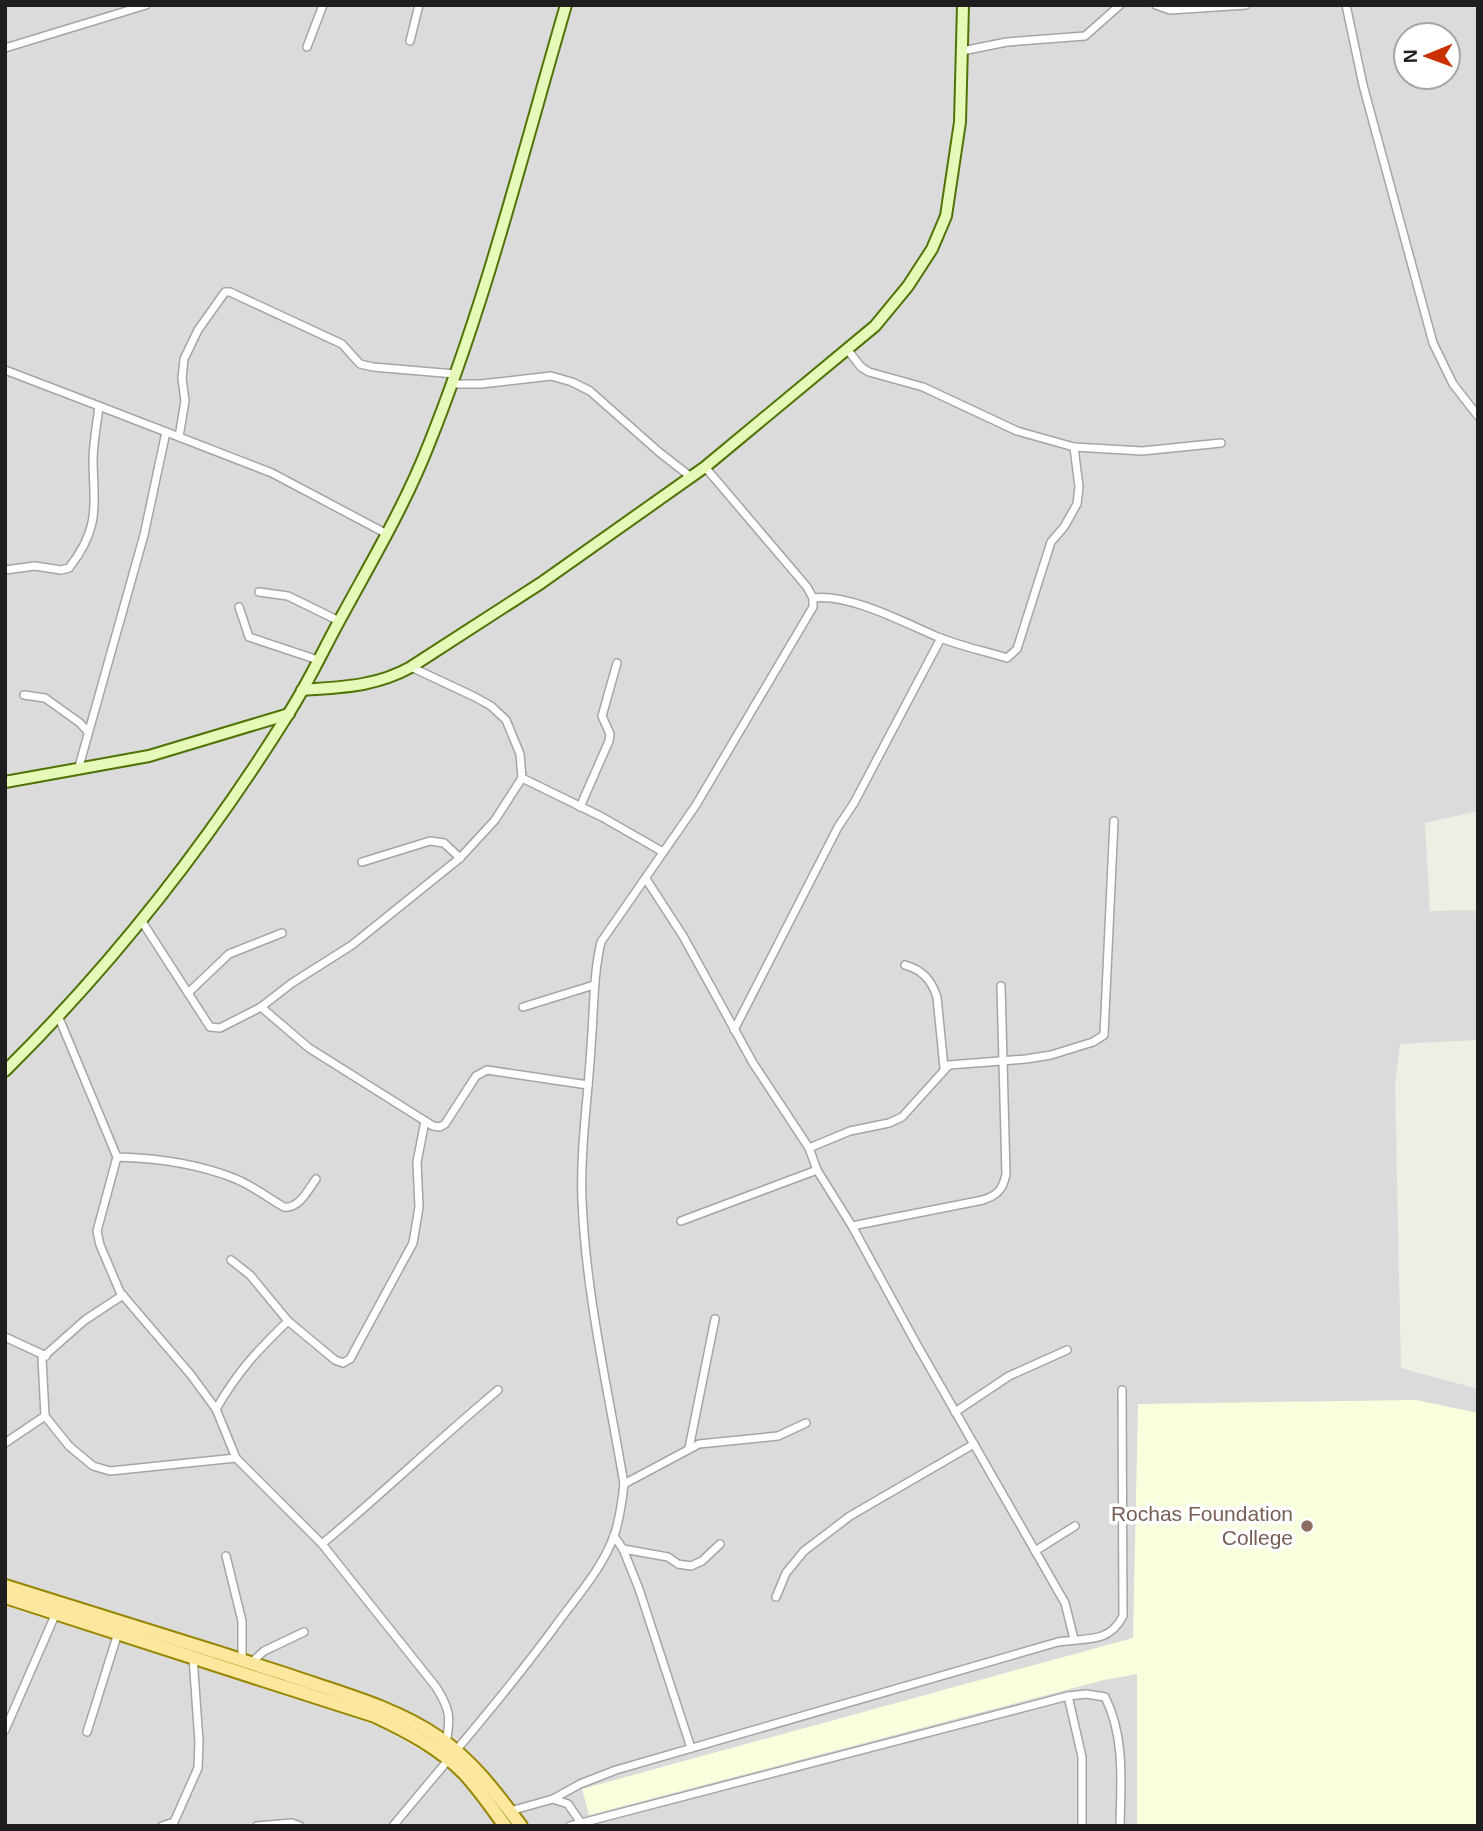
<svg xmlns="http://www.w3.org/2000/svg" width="1483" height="1831" font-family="Helvetica,sans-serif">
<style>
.residential{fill:#dcdbdb;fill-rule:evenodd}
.education{fill:#f7ffdd}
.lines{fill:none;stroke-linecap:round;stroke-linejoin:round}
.street-casing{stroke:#a5a5a5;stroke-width:10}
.secondary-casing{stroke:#4f7406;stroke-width:14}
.primary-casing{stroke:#968601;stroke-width:16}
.street{stroke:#fff;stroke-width:7}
.secondary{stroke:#e7f9b8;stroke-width:10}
.primary{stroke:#fbe79d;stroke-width:12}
.education-dot{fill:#8d6e63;stroke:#fff;stroke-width:2.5}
.labels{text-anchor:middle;stroke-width:7;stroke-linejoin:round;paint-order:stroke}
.education-label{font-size:21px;fill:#785e54;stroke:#fff;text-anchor:end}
</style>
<rect width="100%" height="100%" fill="#efeee4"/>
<g class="residential">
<path d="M 5,5 L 1478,5 L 1478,811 L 1425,823 L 1430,911 L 1475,910 L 1478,933 L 1478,1040 L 1400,1044 L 1395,1085 L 1401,1368 L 1478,1389 L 1478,1826 L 529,1826 L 480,1763 L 458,1743 L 419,1717 L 387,1702 L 329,1681 L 5,1578 ZM 1406,35 L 1448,35 L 1448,77 L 1406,77 Z"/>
<polygon points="5,1606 320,1705 378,1726 437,1759 463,1781 497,1826 5,1826"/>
</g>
<polygon class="education" points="1416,1400 1478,1413 1478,1826 1137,1826 1137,1674 1104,1680 589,1815 582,1789 1133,1638 1138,1404"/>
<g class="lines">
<g class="street-casing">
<g id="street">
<polyline points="1156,5 1170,10 1246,5"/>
<polyline points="1346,5 1363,85 1433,343 1453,384 1478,416"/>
<polyline points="410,41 419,5"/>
<polyline points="307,47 323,5"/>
<polyline points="5,48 146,5"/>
<polyline points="962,51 1007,42 1085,36 1120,5"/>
<polyline points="847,349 861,367 869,372 923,387 1017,431 1074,447 1142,451 1221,443"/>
<polyline points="5,370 99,406"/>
<polyline points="451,384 481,384 551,376 572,382 590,391 659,452 691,477"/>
<polyline points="179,437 185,401 182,378 184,359 198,330 225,292 230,292 342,344 360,364 373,367 455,374"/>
<path d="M 5,570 L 35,566 L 61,570 L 69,568 C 100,528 94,508 93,461 C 93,443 97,424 99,406 L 272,473 L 387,534"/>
<polyline points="259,592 288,596 339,621"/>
<path d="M 813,598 C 849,593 905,623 938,637 C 960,646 984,651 1007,658 L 1017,649 L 1051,542 L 1064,527 L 1077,504 L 1079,487 L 1074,447"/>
<polyline points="239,607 249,637 318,660"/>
<polyline points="24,695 45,698 80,723 88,732"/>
<polyline points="78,770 144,535 166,432"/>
<polyline points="522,778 602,817 663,852"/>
<polyline points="580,807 609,741 610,734 602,716 617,663"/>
<polyline points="362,862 430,841 444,843 460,858"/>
<polyline points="646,879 683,936 753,1063 809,1148 817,1170 852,1226 917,1345 1065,1603 1074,1639"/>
<polyline points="141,920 210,1027 220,1028 261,1007 292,983 352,945 460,858 495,820 522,778 520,754 506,720 491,706 475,697 411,667"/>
<path d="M 905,965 C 922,970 931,979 937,997 L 944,1068"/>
<polyline points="188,993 229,954 282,933"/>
<polyline points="261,1007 309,1048 433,1126 440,1127 445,1124 476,1076 487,1070 588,1085"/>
<polyline points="523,1007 594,985"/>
<path d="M 59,1018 L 117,1157 L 97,1231 L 100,1245 L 120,1292 L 191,1375 L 216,1409 L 236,1458 L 322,1544 L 436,1687 C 450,1709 451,1717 446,1743"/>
<polyline points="734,1030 838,827 854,803 941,638"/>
<polyline points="809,1148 850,1131 889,1123 902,1117 949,1065 1026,1059 1051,1055 1093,1042 1104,1035 1114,821"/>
<path d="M 117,1157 C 157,1158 199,1164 236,1179 C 253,1186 268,1198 284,1207 C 299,1209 308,1190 316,1179"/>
<polyline points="681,1221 817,1170"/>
<path d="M 852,1226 L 983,1200 C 998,1195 1003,1189 1006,1174 L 1001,986"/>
<polyline points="231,1260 250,1275 288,1321 335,1360 343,1363 350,1359 413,1243 419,1207 417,1162 425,1121"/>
<polyline points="123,1295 85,1320 42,1358 45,1416 69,1446 93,1466 110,1471 236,1458"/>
<polyline points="5,1337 46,1356"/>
<path d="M 216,1409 C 239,1370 256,1352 288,1321"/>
<polyline points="955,1412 1009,1376 1067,1350"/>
<polyline points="5,1443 45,1416"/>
<polyline points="689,1448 715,1319"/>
<polyline points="624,1484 699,1444 778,1436 806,1423"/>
<polyline points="614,1536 623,1549 639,1589 691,1748"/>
<path d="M 322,1544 C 382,1494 438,1440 498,1390"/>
<polyline points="623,1549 668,1557 678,1564 691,1566 702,1561 720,1544"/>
<polyline points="1035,1551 1075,1526"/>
<polyline points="226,1556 242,1621 242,1660"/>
<polyline points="776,1597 786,1573 804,1551 850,1516 974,1444"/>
<polyline points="251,1663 264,1651 304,1632"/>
<polyline points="1068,1696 1082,1757 1082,1826"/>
<polyline points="5,1730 56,1613"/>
<polyline points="87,1732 118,1633"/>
<polyline points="553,1799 568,1804 581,1823"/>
<path d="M 510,1811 L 553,1799 L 580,1784 L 616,1770 L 1058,1642 C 1085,1637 1108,1645 1123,1616 L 1122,1390"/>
<polyline points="162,1826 174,1822 198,1768 199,1742 193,1657"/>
<polyline points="257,1826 292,1823 300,1826"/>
<path d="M 393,1826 C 450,1757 509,1690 562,1617 C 581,1592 603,1566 614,1536 C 620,1519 622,1502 624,1484 C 608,1389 586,1296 582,1200 C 580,1149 588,1098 591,1047 C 594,1011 593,976 601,942 L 696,805 L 813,607 L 813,598 L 807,587 L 705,467"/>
<path d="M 570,1826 L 1068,1696 L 1086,1694 L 1105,1697 C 1125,1736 1121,1782 1120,1826"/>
</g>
</g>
<g class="secondary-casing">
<g id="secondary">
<path d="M 302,690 C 341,687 375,687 411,667 L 541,583 L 705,467 L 875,326 L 908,286 L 932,249 L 946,216 L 960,122 L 963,5"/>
<polyline points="5,782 149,756 289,714"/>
<path d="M 5,1071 C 113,964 207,844 287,716 C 308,684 324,648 343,614 C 373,559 406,503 429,444 C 486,302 523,152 566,5"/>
</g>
</g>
<g class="primary-casing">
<g id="primary">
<path d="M 5,1586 C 99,1615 192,1644 285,1674 C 336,1692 393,1706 438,1737 C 472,1760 497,1794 521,1826"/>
<path d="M 5,1597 L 375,1716 C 407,1731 439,1748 464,1773 C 479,1789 492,1808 505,1826"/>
</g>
</g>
<use href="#street" class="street"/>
<use href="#secondary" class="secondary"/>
<use href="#primary" class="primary"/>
</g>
<circle class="education-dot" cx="1307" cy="1526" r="7"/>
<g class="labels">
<g class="education-label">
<text x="1293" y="1521">Rochas Foundation<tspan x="1293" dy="24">College</tspan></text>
</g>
</g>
<rect width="1483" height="1831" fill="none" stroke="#1e1e1e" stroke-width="14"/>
<g transform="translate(1427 56) rotate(269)"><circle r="33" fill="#ffffff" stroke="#a5a5a5" stroke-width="2"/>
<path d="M0-5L12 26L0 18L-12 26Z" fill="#ca2f02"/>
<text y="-10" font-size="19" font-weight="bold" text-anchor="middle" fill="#1e1e1e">N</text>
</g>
</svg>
